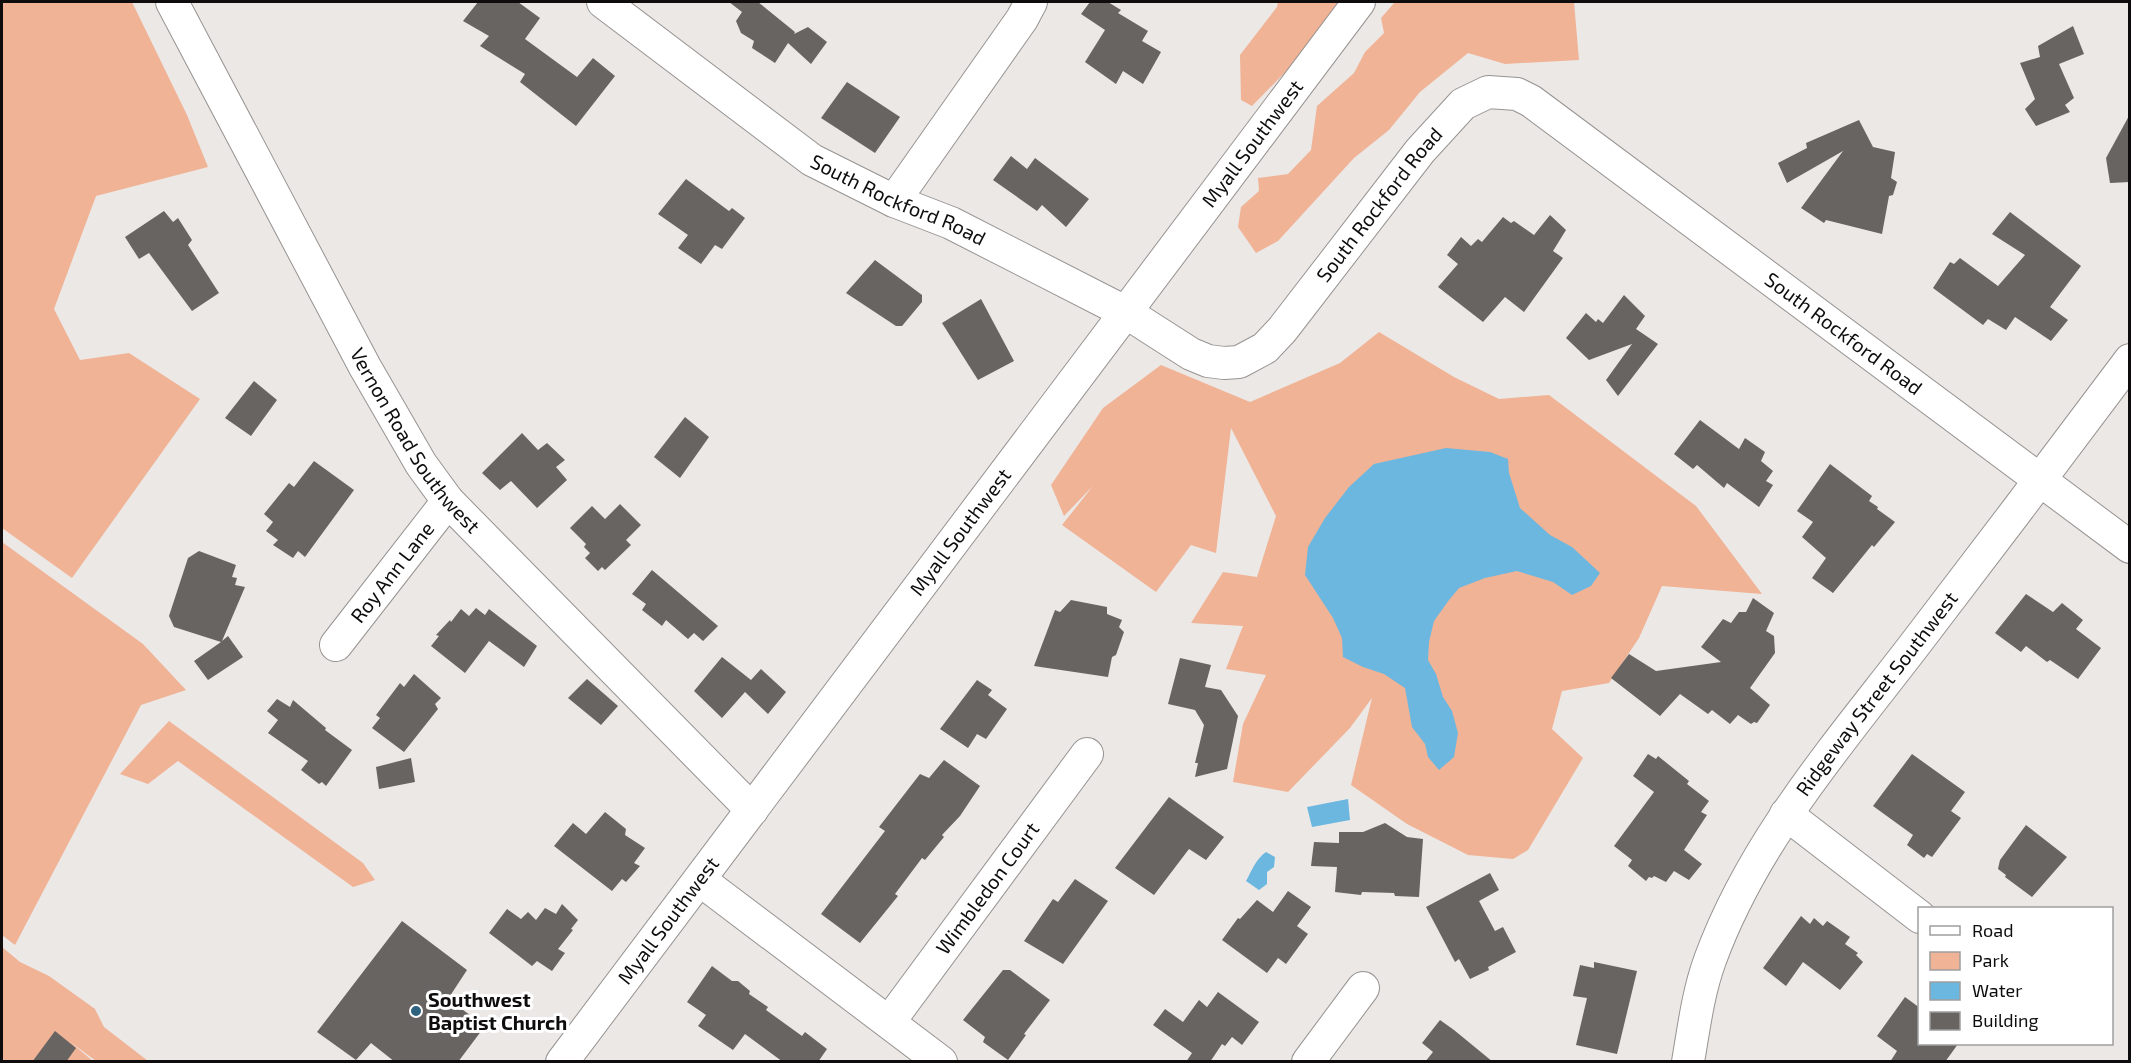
<svg xmlns="http://www.w3.org/2000/svg" width="2131" height="1063" font-family="'Exo 2',sans-serif">
<style>
.green{fill:#f0b396}
.water{fill:#6bb7df}
.building{fill:#676462}
.lines{fill:none;stroke-linecap:round;stroke-linejoin:round}
.minor-casing{stroke:#979391;stroke-width:34}
.minor{stroke:#fff;stroke-width:32}
.poi-dot{fill:#2d637e;stroke:#fff;stroke-width:2}
.labels{text-anchor:middle;stroke-width:6;stroke-linejoin:round;paint-order:stroke}
.street-label{font-size:20px;fill:#0e0c0c;stroke:#fff}
.poi-label{font-size:20px;font-weight:bold;fill:#0e0c0c;stroke:#fff;text-anchor:start}
</style>
<rect width="100%" height="100%" fill="#ece8e6"/>
<g class="green">
<polygon points="2,2 132,2 187,115 208,167 96,196 54,309 80,360 129,353 200,399 72,578 2,528"/>
<polygon points="1278,2 1342,2 1301,56 1252,106 1241,100 1240,55 1277,7"/>
<polygon points="1395,2 1574,2 1579,60 1505,64 1468,53 1420,92 1389,130 1354,158 1278,241 1256,253 1238,227 1241,207 1259,191 1258,178 1288,174 1311,150 1317,106 1354,73 1365,52 1384,33 1381,18"/>
<polygon points="1379,332 1454,377 1499,399 1549,395 1696,506 1762,594 1662,586 1639,638 1609,683 1562,691 1552,729 1583,758 1528,850 1513,859 1468,855 1407,824 1351,785 1372,698 1350,728 1288,792 1233,782 1243,724 1266,675 1226,669 1243,626 1191,623 1223,572 1257,577 1276,516 1231,428 1216,553 1191,545 1156,592 1062,525 1093,486 1064,516 1051,485 1103,408 1161,365 1250,402 1340,363"/>
<polygon points="2,542 143,644 186,690 141,705 15,945 2,935"/>
<polygon points="169,721 363,863 375,880 353,887 178,761 148,784 120,774"/>
<polygon points="2,947 20,962 49,976 95,1009 104,1027 148,1061 96,1061 69,1041 93,1061 2,1061"/>
</g>
<g class="water">
<polygon points="1446,448 1490,452 1508,459 1509,473 1520,508 1550,535 1572,547 1600,573 1591,586 1572,595 1553,582 1517,571 1485,578 1459,588 1449,600 1434,621 1429,642 1428,660 1436,674 1443,697 1452,711 1458,733 1454,757 1439,770 1428,757 1425,744 1412,727 1405,688 1384,674 1363,667 1343,657 1342,638 1333,618 1305,575 1308,547 1325,518 1349,487 1374,464"/>
<polygon points="1348,799 1350,820 1312,827 1307,807"/>
<path d="M 1266,852 L 1275,857 L 1274,867 L 1267,872 L 1267,884 L 1259,890 L 1246,881 C 1252,870 1256,859 1266,852 Z"/>
</g>
<g class="building">
<polygon points="478,2 518,2 540,18 525,39 577,77 593,58 615,76 576,126 520,82 525,74 480,46 489,36 463,21"/>
<polygon points="729,2 758,2 795,32 794,34 808,27 827,42 811,64 788,43 775,63 752,48 754,41 741,33 736,21 742,12"/>
<polygon points="1090,2 1108,2 1121,10 1118,13 1148,31 1142,41 1161,52 1143,84 1123,71 1116,84 1085,62 1105,30 1081,14"/>
<polygon points="2073,26 2084,54 2059,64 2074,98 2065,105 2070,112 2036,126 2025,109 2035,99 2020,63 2040,57 2038,46"/>
<polygon points="847,82 900,117 875,153 821,118"/>
<polygon points="2130,114 2130,182 2110,183 2106,158"/>
<polygon points="1859,120 1873,147 1895,152 1891,178 1897,182 1893,195 1889,196 1882,234 1826,220 1824,223 1801,208 1843,151 1787,183 1778,163 1807,148 1806,143"/>
<polygon points="1011,156 1027,169 1035,158 1089,199 1066,227 1042,205 1037,211 993,180"/>
<polygon points="686,179 729,211 732,208 745,218 722,249 715,245 701,264 678,248 688,235 658,214"/>
<polygon points="164,211 173,222 178,218 192,240 188,245 219,293 192,311 149,253 139,259 125,237"/>
<polygon points="2010,212 2081,266 2050,307 2068,320 2051,341 2015,317 2006,330 1988,319 1983,325 1933,288 1950,262 1954,264 1960,258 1998,286 2025,255 1992,234"/>
<polygon points="1550,215 1566,230 1553,251 1563,258 1524,312 1505,297 1483,322 1438,287 1458,264 1447,255 1461,237 1471,246 1478,239 1482,242 1503,217 1511,223 1514,221 1534,235"/>
<polygon points="875,260 922,295 922,302 902,326 896,326 846,293"/>
<polygon points="1624,295 1645,316 1636,329 1658,344 1618,396 1606,380 1632,344 1589,360 1566,338 1586,313 1596,322 1598,319 1603,323"/>
<polygon points="981,299 1014,361 978,380 942,323"/>
<polygon points="254,381 277,400 251,436 225,418"/>
<polygon points="685,417 709,437 680,478 654,457"/>
<polygon points="1700,420 1739,449 1745,438 1765,452 1761,461 1773,471 1766,481 1773,485 1759,507 1727,483 1724,488 1697,465 1693,469 1674,454"/>
<polygon points="522,433 538,450 547,443 565,460 556,467 567,480 537,508 511,481 500,490 482,473"/>
<polygon points="314,461 354,490 305,557 298,551 293,558 273,545 278,540 266,531 273,522 264,514 289,483 294,487"/>
<polygon points="1830,464 1872,496 1869,501 1878,507 1877,509 1895,522 1874,547 1872,545 1833,593 1812,578 1826,558 1802,537 1813,522 1797,511"/>
<polygon points="620,504 641,525 626,540 631,545 605,570 602,567 598,571 585,558 590,553 584,547 586,544 570,528 592,506 605,519"/>
<polygon points="199,551 236,565 232,577 237,578 235,585 245,587 222,641 228,636 243,657 208,680 194,661 221,642 174,627 169,616 188,558"/>
<polygon points="652,570 718,626 703,641 694,633 688,639 666,620 662,626 642,610 646,604 632,594"/>
<polygon points="2026,594 2053,612 2062,603 2083,620 2076,629 2101,648 2078,679 2050,660 2047,662 2026,646 2021,652 1995,633"/>
<polygon points="1753,598 1774,613 1766,631 1774,636 1775,653 1750,688 1770,705 1757,723 1754,722 1751,724 1738,715 1730,724 1712,710 1708,714 1680,694 1660,716 1611,678 1629,654 1656,671 1721,662 1701,647 1723,619 1731,623 1739,612 1746,612"/>
<polygon points="1071,600 1107,607 1107,614 1122,620 1119,627 1124,632 1116,655 1112,657 1108,677 1034,666 1055,610 1060,612"/>
<polygon points="476,608 485,615 489,609 537,646 524,667 489,641 465,673 431,646 439,636 436,635 450,620 451,622 461,609 469,616"/>
<polygon points="722,657 751,680 761,669 786,692 768,714 745,692 722,718 694,691"/>
<polygon points="1180,658 1211,665 1205,687 1221,690 1238,716 1227,769 1195,777 1198,763 1195,763 1204,725 1195,710 1168,704"/>
<polygon points="414,674 441,698 435,704 438,709 404,752 372,728 380,718 376,715 400,683 404,687"/>
<polygon points="587,679 618,706 601,725 568,698"/>
<polygon points="977,680 992,690 988,695 1007,709 986,739 977,734 968,748 940,729"/>
<polygon points="277,699 290,707 293,700 326,728 325,730 352,750 326,786 322,782 319,784 301,770 308,761 268,733 278,720 267,711"/>
<polygon points="1648,754 1656,759 1658,756 1689,781 1687,784 1709,801 1701,812 1707,815 1684,850 1702,864 1689,880 1674,871 1666,882 1654,876 1652,878 1649,877 1646,881 1628,866 1632,860 1614,846 1654,792 1633,776"/>
<polygon points="1912,754 1965,792 1951,811 1961,818 1932,857 1927,854 1924,858 1907,845 1913,835 1873,806"/>
<polygon points="411,758 415,782 379,789 376,767"/>
<polygon points="944,760 980,786 960,816 942,835 944,837 925,860 922,858 895,894 898,896 860,943 821,914 885,831 879,827 920,774 929,778"/>
<polygon points="1169,797 1224,837 1206,860 1189,849 1154,895 1115,868"/>
<polygon points="605,812 626,829 625,835 645,848 634,863 640,866 626,882 622,879 612,891 554,846 573,823 586,834"/>
<polygon points="1385,823 1407,837 1423,839 1419,897 1395,896 1394,893 1362,892 1361,895 1335,892 1337,867 1311,866 1314,842 1339,843 1339,832 1363,832"/>
<polygon points="2026,825 2067,857 2032,897 2005,877 2006,875 1998,869 2000,860"/>
<polygon points="1490,873 1499,890 1479,901 1495,931 1503,927 1516,952 1488,967 1489,970 1470,979 1459,959 1455,962 1426,907"/>
<polygon points="1075,879 1108,901 1063,964 1024,941 1053,899 1058,902"/>
<polygon points="1288,891 1311,907 1297,926 1308,934 1286,964 1278,958 1267,973 1222,940 1238,918 1240,919 1257,900 1273,912"/>
<polygon points="562,904 578,920 571,929 573,930 558,949 565,953 552,971 537,961 532,966 489,933 507,909 521,919 528,912 536,920 545,908 556,914"/>
<polygon points="1801,916 1810,924 1814,918 1823,926 1827,921 1850,937 1845,944 1858,953 1856,955 1863,962 1840,990 1803,962 1786,986 1763,968"/>
<polygon points="402,921 467,970 448,999 485,1026 458,1062 395,1062 371,1043 356,1060 317,1032"/>
<polygon points="1594,962 1637,971 1617,1054 1576,1045 1587,998 1573,996 1580,965 1594,968"/>
<polygon points="712,966 732,981 738,981 750,991 749,994 768,1007 766,1010 802,1036 805,1032 827,1049 818,1062 783,1062 745,1034 733,1050 698,1026 706,1015 687,1002"/>
<polygon points="1003,970 1010,970 1050,1000 1024,1034 1026,1035 1008,1060 983,1042 985,1037 963,1020"/>
<polygon points="1218,992 1259,1022 1242,1045 1232,1037 1225,1046 1222,1044 1210,1062 1186,1062 1192,1053 1153,1025 1165,1009 1183,1022 1199,1000 1207,1007"/>
<polygon points="1905,997 1920,1008 1920,1044 1958,1044 1945,1062 1890,1062 1897,1051 1877,1036"/>
<polygon points="1440,1020 1454,1030 1493,1062 1425,1062 1433,1052 1422,1043"/>
<polygon points="55,1031 76,1048 66,1062 32,1062"/>
</g>
<g class="lines">
<g class="minor-casing">
<g id="minor">
<path id="s1" d="M 172,2 L 365,367 L 421,464 L 448,501 L 752,810"/>
<path id="s2" d="M 603,2 L 812,160 L 894,201 L 951,223 L 1127,313 L 1191,354 L 1208,361 L 1224,363 L 1239,362 L 1265,348 L 1282,330 L 1420,151 L 1463,104 L 1488,92 L 1517,94 L 1531,101 L 2130,547"/>
<polyline points="894,201 1022,19 1031,2"/>
<path id="s3" d="M 336,645 L 448,501"/>
<polyline points="1786,814 1920,917"/>
<polyline points="700,880 941,1062"/>
<path id="s4" d="M 889,1022 L 1087,754"/>
<path id="s5" d="M 562,1062 L 1359,2"/>
<polyline points="1308,1062 1363,988"/>
<path id="s6" d="M 1688,1062 C 1694,1027 1698,993 1710,960 C 1754,839 1842,740 1919,639 C 1990,546 2060,454 2130,360"/>
</g>
</g>
<use href="#minor" class="minor"/>
</g>
<circle class="poi-dot" cx="416" cy="1011" r="6"/>
<g class="labels">
<g class="street-label">
<text dy="7" stroke="none"><textPath href="#s5" startOffset="1149">Myall Southwest</textPath></text>
<text dy="7" stroke="none"><textPath href="#s2" startOffset="357">South Rockford Road</textPath></text>
<text dy="7" stroke="none"><textPath href="#s2" startOffset="951">South Rockford Road</textPath></text>
<text dy="7" stroke="none"><textPath href="#s2" startOffset="1544">South Rockford Road</textPath></text>
<text dy="7" stroke="none"><textPath href="#s1" startOffset="502">Vernon Road Southwest</textPath></text>
<text dy="7" stroke="none"><textPath href="#s5" startOffset="663">Myall Southwest</textPath></text>
<text dy="7" stroke="none"><textPath href="#s3" startOffset="92">Roy Ann Lane</textPath></text>
<text dy="7" stroke="none"><textPath href="#s6" startOffset="420">Ridgeway Street Southwest</textPath></text>
<text dy="7" stroke="none"><textPath href="#s4" startOffset="166">Wimbledon Court</textPath></text>
<text dy="7" stroke="none"><textPath href="#s5" startOffset="177">Myall Southwest</textPath></text>
</g>
<g class="poi-label">
<text x="428" y="1007">Southwest<tspan x="428" dy="23">Baptist Church</tspan></text>
</g>
</g>
<rect width="2131" height="1063" fill="none" stroke="#0e0c0c" stroke-width="6"/>
<rect x="1918" y="907" width="195" height="138" fill="#ffffff" stroke="#9f9e9e" stroke-width="1.5"/>
<rect x="1930" y="926" width="30" height="9" fill="#ffffff" stroke="#9f9e9e" stroke-width="1.5"/>
<text x="1972" y="937" font-size="18" fill="#0e0c0c">Road</text>
<rect x="1930" y="952" width="30" height="18" fill="#f0b396" stroke="#9f9e9e" stroke-width="1.5"/>
<text x="1972" y="967" font-size="18" fill="#0e0c0c">Park</text>
<rect x="1930" y="982" width="30" height="18" fill="#6bb7df" stroke="#9f9e9e" stroke-width="1.5"/>
<text x="1972" y="997" font-size="18" fill="#0e0c0c">Water</text>
<rect x="1930" y="1012" width="30" height="18" fill="#676462" stroke="#9f9e9e" stroke-width="1.5"/>
<text x="1972" y="1027" font-size="18" fill="#0e0c0c">Building</text>
</svg>
